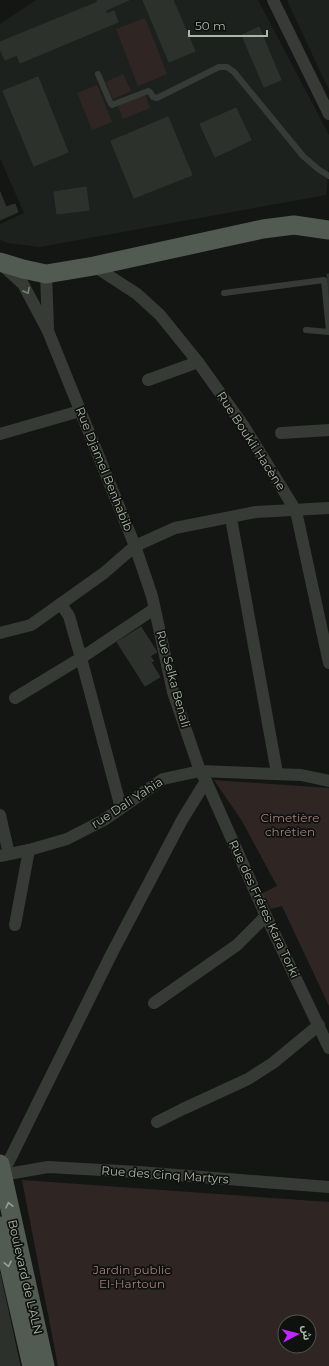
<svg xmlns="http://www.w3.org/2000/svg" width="329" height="1366" font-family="Montserrat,'Noto Sans Arabic',sans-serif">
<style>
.built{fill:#1d211d}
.green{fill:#2f2624;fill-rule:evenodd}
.building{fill:#2c312c;stroke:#2e332e}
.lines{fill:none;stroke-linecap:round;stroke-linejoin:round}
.service{stroke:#363c35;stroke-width:6}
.minor{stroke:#363c35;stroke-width:12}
.primary{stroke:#525b51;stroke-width:19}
.oneway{stroke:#768073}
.oneway2{stroke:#94a190}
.labels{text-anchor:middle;stroke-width:3.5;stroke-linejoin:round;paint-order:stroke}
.street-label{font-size:12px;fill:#aab8a5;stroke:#0f110f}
.park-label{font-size:12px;fill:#a57f7a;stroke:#0f110f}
</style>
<rect width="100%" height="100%" fill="#141614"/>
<g class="built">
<polygon points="36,0 258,0 329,135 329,167 326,195 40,247 8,243 0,240 0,224 24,213 0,158 0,24"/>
<polygon points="287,0 329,0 329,89 325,82"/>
</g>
<g class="green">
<polygon points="145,18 167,74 138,86 116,29"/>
<polygon points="123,74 131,91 113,99 106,82"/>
<polygon points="97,85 112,122 92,130 77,93"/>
<polygon points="145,94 150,108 123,119 118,106"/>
<polygon points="214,780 329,788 329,1006 282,906 271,909 268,903 263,905 259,895 277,886 242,821"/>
<path d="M 22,1180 L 329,1202 L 329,1366 L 58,1366 ZM 285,1322 L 309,1322 L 309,1346 L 285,1346 Z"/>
</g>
<g class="building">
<polygon points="97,0 129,0 102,12"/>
<polygon points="143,0 173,0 195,51 169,62"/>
<polygon points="98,2 102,12 105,10 107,14 114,11 118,22 20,63 17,55 5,60 0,49 0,42"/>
<polygon points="259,27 281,80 264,87 242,35"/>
<polygon points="38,77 68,152 34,166 3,91"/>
<polygon points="236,108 251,140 215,157 200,124"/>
<polygon points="168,117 192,175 134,198 111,141"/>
<polygon points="86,187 89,210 57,214 54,192"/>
<polygon points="0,192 6,207 15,204 18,212 0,220"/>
<polygon points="327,274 329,274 329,328"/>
<polygon points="141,627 157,652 150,656 154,661 151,662 160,677 145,686 117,642"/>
<polygon points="0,1274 20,1366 0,1366"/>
</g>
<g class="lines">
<g class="service">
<polyline points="98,74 111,104 112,105 148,91 150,92 153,97 157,98 219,67 227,67 234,72 303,156 318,169 329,176"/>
<polyline points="224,293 324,280 329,331"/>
<polyline points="306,330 329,332"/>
</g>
<g class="minor">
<polyline points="273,0 329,114"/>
<polyline points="2,265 23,284 48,331 135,546 152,596 173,692 200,771 206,781 266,916 329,1048"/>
<polyline points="94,266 137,294 160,315 198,362 243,425 296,511 329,663"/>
<polyline points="46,274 48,328"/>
<polyline points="148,380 198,362"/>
<polyline points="281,433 329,430"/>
<polyline points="0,434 80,411"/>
<polyline points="231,518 277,773"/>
<polyline points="0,633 31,625 104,573 135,546 175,528 256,512 329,508"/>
<polyline points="15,698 81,658 69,616 61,604"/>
<polyline points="121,808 81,658 154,609"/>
<polyline points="0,815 9,854"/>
<polyline points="0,856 29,850 67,839 104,820 163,779 200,771 301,775 329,781"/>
<polyline points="15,925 29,850"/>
<polyline points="154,1003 237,945 266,916"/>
<polyline points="157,1122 183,1109 248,1079 273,1063 319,1025"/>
<polyline points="0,1175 2,1175 112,953 182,820 206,781"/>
<polyline points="2,1175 48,1167 138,1172 329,1187"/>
</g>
<g class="primary">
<polyline points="0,262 23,269 46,274 94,266 263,229 294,225 329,230"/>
<polyline points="0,1164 45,1366"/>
<polyline points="0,1226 32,1366"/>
</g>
</g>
<defs><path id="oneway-chevron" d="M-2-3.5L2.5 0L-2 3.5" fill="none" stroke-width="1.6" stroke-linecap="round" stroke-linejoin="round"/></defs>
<use class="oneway" href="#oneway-chevron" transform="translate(27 291) rotate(61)"/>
<g class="oneway2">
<use href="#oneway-chevron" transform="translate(9 1205) rotate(-103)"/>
<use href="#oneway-chevron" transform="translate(8 1264) rotate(78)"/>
</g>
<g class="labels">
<g class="street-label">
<text transform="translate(251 441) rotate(57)" y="4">Rue Boukli Hacène</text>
<text transform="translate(104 469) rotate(68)" y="4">Rue Djamel Benhabib</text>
<text transform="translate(173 679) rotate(75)" y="4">Rue Selka Benali</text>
<text transform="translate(127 803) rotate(-33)" y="4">rue Dali Yahia</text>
<text transform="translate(264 909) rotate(65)" y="4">Rue des Fréres Kara Torki</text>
<text transform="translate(165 1175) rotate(4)" y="4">Rue des Cinq Martyrs</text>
<text transform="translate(25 1277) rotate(77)" y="4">Boulevard de L'ALN</text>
</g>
<g class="park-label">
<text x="290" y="822">Cimetière<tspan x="290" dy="14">chrétien</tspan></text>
<text x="132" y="1274">Jardin public<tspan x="132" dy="14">El-Hartoun</tspan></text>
</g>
</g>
<g transform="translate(297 1334) rotate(83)"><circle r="19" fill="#0f110f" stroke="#4d544b"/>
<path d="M0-3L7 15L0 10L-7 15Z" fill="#c124ff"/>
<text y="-6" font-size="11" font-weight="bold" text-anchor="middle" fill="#aab8a5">ش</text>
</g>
<path d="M189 30v6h78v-6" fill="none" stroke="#aab8a5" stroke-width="2"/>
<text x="195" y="30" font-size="12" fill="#aab8a5" stroke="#0f110f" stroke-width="3" paint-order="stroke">50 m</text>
</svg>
